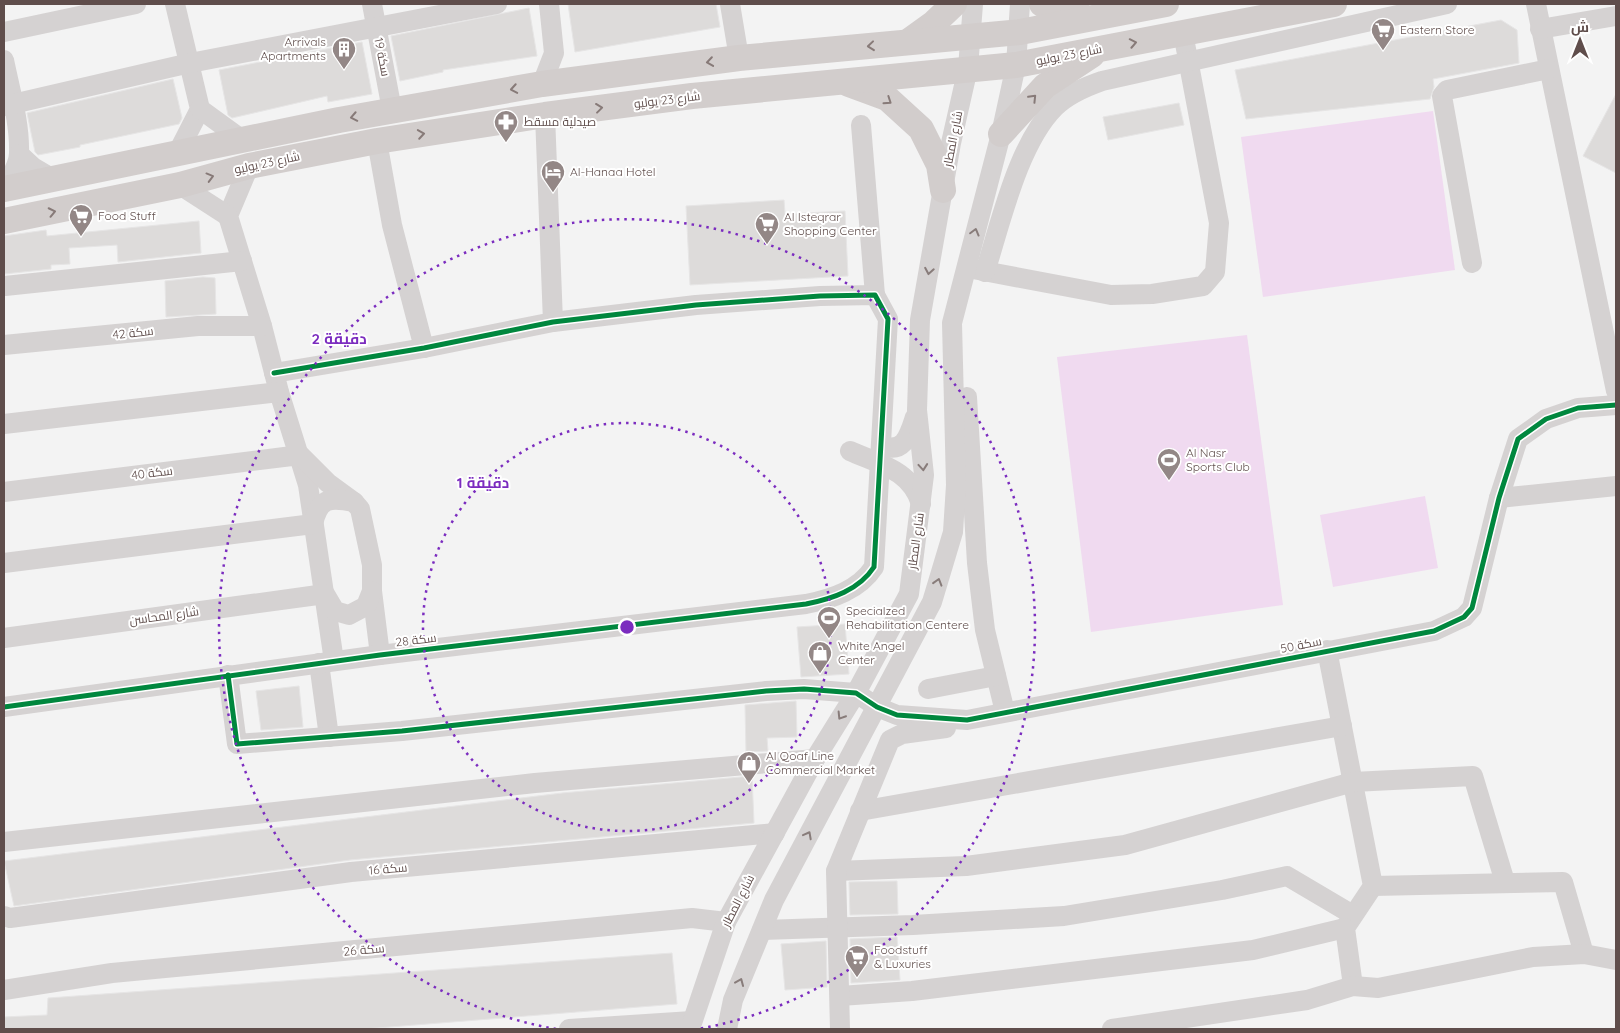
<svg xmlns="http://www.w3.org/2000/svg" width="1620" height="1033" font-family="Quicksand,Cairo,sans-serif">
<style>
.green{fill:#f0daf0}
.building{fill:#dddbda;stroke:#e6e5e5}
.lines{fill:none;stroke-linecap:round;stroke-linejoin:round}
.minor{stroke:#d5d2d2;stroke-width:20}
.major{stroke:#d2cdcc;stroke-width:26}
.cycleway-casing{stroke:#fff;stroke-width:8}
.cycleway{stroke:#00873e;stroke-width:5}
.oneway{stroke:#877a78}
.oneway2{stroke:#887c7a}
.ring{fill:none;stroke:#7b2cbf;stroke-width:2.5;stroke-dasharray:2.5 5}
.labels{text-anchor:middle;stroke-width:4;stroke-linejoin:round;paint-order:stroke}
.poi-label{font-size:12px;fill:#5f4d4b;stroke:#fff;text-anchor:start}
.street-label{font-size:12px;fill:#5f4d4b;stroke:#fff}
.centre{fill:#7b2cbf;stroke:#fff;stroke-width:2.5}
.ring-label{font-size:15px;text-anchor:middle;font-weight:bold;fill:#7b2cbf;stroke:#fff;stroke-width:4;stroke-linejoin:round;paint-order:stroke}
</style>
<rect width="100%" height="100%" fill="#f3f3f3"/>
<g class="green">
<polygon points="1433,111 1455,270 1263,297 1241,137"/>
<polygon points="1247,335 1283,605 1091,632 1057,357"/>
<polygon points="1425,496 1438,568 1333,587 1320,515"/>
</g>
<g class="building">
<polygon points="568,4 716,4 720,27 575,52"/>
<polygon points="529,8 537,56 443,70 443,72 400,81 391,36"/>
<polygon points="1501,20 1517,30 1519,63 1433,79 1434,87 1430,99 1246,119 1235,70"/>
<polygon points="362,42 372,94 328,102 327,96 232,118 228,115 219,70"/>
<polygon points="173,79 182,118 179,124 80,145 80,147 38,155 35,152 27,113"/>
<polygon points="1616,94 1616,173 1583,156"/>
<polygon points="1179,103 1184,125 1108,140 1103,117"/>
<polygon points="784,200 785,214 845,211 848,276 690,285 686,206"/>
<polygon points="199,221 201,253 118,262 117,245 69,248 70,264 51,265 51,269 4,274 4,236 46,230 47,236"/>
<polygon points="203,277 215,278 216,314 166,317 165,281"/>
<polygon points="845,624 849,674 801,677 797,627"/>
<polygon points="299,686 303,727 261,730 256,691"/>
<polygon points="796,701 797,737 767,738 768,751 746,752 745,705"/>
<polygon points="752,776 754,823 350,860 14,906 4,861 562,793"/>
<polygon points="897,881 898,914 850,915 849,882"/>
<polygon points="897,937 900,980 851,983 850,939"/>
<polygon points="826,941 827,987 785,990 781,944"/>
<polygon points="672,953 677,1004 365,1029 4,1029 4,1017 47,1015 48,998"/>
</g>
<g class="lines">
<g class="minor">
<polyline points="175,4 200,109 177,154"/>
<polyline points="372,4 392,110"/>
<polyline points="730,4 739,58"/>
<polyline points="1536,4 1616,391"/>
<polyline points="1540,29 1616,16"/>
<polyline points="4,32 136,4"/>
<path d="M 4,60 C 10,90 20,123 19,153 C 19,166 10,178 4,188"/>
<polyline points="542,84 554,53 549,4"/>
<polyline points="4,106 190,63 497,4"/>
<polyline points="200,109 244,141"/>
<polyline points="545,115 553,322"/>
<polyline points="861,125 875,295"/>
<polyline points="377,141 392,225 424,348"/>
<polyline points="19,154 33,167 55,180"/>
<polyline points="249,166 228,216 262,326 279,392 308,485 334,661"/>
<polyline points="180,185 228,216"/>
<polyline points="1472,263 1442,96 1447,90 1549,69"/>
<polyline points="973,269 1111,295 1152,294 1203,286 1215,272 1219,223 1183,33"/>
<path d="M 985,272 C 1001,222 1018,144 1055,107 C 1068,94 1085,87 1102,81 L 1447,4"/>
<polyline points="5,286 242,261"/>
<polyline points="4,345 198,326 262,326"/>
<polyline points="967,397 977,563 985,630 1005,712"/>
<polyline points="4,424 279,392"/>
<path d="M 881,445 C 904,455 909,435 915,417"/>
<path d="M 850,451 C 879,464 911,470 921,504"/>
<polyline points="4,492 300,455 328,483 354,502 360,509 372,565 372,591 380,655"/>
<polyline points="1499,498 1616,486"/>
<path d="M 4,563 L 313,524 C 319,498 329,497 354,502"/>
<polyline points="4,638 325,594 335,611 349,615 366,606 372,591"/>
<polyline points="1327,650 1373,886 1345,928 1353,986"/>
<polyline points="319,663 329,737"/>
<polyline points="228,675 237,744 402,731 766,691 804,689 856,693 877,707 897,715 967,720 1434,631 1464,617 1472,608 1499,498 1518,439 1546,419 1578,408 1616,405"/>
<polyline points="928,689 996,676"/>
<path d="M 4,707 L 380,655 L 806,604 C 832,599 859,590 874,567 L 888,319 L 875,295 L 820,296 L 696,305 L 553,322 L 424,348 L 274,373"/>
<polyline points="860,811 1342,726"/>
<polyline points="4,842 535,783 815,759"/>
<polyline points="836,871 966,866 1125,845 1353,782 1473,776 1505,882"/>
<polyline points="1373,886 1563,882 1584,954"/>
<polyline points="4,916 10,918 351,872 775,833"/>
<polyline points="762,930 913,925 1064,916 1222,890 1287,876 1353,915"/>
<polyline points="4,990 112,973 692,918 726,922"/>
<polyline points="840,996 912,991 1253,950 1345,928"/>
<polyline points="569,1029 692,1021"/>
<polyline points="690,1029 726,922 815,759 856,693 909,594 924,475 917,410 920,320 951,143 968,68 973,4"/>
<polyline points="727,1029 733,1000 774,900 932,602 953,532 956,485 952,323 1001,134 1016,65 1020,4"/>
<polyline points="840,1029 836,871 890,740 902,734 946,728"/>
<polyline points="1112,1029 1307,1000 1353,986 1378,988 1533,957 1584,954 1616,960"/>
</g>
<g class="major">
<polyline points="1042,4 1054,12 1082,16"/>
<polyline points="909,41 934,23 954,4"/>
<polyline points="849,84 887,98 921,129 939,165 943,190"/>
<polyline points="1001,134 1045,86 1092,55"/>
<polyline points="4,189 339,120 542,84 739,58 1020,32 1166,4"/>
<polyline points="4,221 180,185 249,166 377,141 545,115 692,96 1016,65 1334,4"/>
</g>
<g class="cycleway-casing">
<g id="cycleway">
<polyline points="228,675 237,744 402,731 766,691 804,689 856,693 877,707 897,715 967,720 1434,631 1464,617 1472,608 1499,498 1518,439 1546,419 1578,408 1616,405"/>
<path d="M 4,707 L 380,655 L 806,604 C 832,599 859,590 874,567 L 888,319 L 875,295 L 820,296 L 696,305 L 553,322 L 424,348 L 274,373"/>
</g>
</g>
<use href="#cycleway" class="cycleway"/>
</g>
<defs><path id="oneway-chevron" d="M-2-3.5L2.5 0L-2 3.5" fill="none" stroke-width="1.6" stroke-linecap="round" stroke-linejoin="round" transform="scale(1.25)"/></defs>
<g class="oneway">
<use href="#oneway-chevron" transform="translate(1133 43) rotate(-11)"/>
<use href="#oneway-chevron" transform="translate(871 46) rotate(174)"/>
<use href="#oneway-chevron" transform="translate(710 62) rotate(172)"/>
<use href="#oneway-chevron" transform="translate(514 89) rotate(170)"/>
<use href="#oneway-chevron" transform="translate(1033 98) rotate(-46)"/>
<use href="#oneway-chevron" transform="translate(888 101) rotate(34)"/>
<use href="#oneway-chevron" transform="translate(599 108) rotate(-7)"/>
<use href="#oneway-chevron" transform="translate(354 117) rotate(169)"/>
<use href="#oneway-chevron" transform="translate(421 134) rotate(-9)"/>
<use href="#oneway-chevron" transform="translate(210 177) rotate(-15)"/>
<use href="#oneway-chevron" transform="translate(52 212) rotate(-12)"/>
</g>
<g class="oneway2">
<use href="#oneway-chevron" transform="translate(975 232) rotate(-75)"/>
<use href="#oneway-chevron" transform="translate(929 271) rotate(100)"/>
<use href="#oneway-chevron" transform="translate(923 467) rotate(85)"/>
<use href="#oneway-chevron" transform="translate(938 582) rotate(-73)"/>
<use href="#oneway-chevron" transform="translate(841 716) rotate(122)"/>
<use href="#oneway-chevron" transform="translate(808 835) rotate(-62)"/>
<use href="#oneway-chevron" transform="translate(740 982) rotate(-67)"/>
</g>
<g class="ring">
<circle cx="627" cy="627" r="204"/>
<path d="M556 1029A408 408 0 1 1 698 1029"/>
</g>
<defs>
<g id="supermarket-pin" transform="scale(1.25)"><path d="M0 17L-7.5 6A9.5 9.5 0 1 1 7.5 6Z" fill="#938786" stroke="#fff"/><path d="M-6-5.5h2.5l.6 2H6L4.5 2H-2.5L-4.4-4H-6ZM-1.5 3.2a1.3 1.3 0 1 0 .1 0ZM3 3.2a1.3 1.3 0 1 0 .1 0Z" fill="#fff"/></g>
<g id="building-pin" transform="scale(1.25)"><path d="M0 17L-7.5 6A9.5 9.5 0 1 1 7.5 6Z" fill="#938786" stroke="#fff"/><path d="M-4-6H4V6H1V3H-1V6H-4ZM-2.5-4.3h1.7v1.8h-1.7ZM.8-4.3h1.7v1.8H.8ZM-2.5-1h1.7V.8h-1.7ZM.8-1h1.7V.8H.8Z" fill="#fff"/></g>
<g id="pharmacy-pin" transform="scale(1.25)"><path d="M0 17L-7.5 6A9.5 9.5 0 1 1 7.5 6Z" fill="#938786" stroke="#fff"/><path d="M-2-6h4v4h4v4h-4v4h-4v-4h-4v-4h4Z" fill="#fff"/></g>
<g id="hotel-pin" transform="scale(1.25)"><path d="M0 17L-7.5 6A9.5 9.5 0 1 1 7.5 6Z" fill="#938786" stroke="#fff"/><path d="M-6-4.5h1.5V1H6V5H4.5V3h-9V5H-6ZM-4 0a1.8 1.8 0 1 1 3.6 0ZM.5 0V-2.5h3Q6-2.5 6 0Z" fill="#fff"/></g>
<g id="stadium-pin" transform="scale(1.25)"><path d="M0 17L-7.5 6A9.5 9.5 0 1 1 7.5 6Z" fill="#938786" stroke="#fff"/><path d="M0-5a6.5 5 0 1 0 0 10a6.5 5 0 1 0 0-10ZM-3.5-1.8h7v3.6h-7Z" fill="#fff"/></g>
<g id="shop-pin" transform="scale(1.25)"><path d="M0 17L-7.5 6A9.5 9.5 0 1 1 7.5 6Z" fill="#938786" stroke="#fff"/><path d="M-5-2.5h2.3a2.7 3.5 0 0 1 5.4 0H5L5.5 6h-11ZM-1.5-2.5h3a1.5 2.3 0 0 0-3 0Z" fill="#fff"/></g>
</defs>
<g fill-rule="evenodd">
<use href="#supermarket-pin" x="1383" y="30"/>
<use href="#building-pin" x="344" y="49"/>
<use href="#pharmacy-pin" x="506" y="122"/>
<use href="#hotel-pin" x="553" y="172"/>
<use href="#supermarket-pin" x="81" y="216"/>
<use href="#supermarket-pin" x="767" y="224"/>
<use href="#stadium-pin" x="1169" y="460"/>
<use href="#stadium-pin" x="829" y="618"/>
<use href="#shop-pin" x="820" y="653"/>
<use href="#shop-pin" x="749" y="763"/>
<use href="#supermarket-pin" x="857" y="957"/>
</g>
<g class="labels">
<g class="poi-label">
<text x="1400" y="34">Eastern Store</text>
<text x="326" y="46" text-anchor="end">Arrivals<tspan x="326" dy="14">Apartments</tspan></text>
<text x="524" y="126">صيدلية مسقط</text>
<text x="570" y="176">Al-Hanaa Hotel</text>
<text x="98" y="220">Food Stuff</text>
<text x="784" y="221">Al Isteqrar<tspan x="784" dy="14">Shopping Center</tspan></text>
<text x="1186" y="457">Al Nasr<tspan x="1186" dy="14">Sports Club</tspan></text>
<text x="846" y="615">Specialzed<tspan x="846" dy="14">Rehabilitation Centere</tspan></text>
<text x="838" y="650">White Angel<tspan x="838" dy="14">Center</tspan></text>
<text x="766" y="760">Al Qoaf Line<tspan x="766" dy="14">Commercial Market</tspan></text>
<text x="874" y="954">Foodstuff<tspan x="874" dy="14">&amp; Luxuries</tspan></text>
</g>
<g class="street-label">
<text transform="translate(1069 55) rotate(-11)" y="4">شارع 23 يوليو</text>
<text transform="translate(382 57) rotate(79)" y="4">سكة 19</text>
<text transform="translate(667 100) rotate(-7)" y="4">شارع 23 يوليو</text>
<text transform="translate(953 139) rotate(-79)" y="4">شارع المطار</text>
<text transform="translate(267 163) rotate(-12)" y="4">شارع 23 يوليو</text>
<text transform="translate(133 333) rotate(-6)" y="4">سكة 42</text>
<text transform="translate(152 473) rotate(-7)" y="4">سكة 40</text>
<text transform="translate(916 541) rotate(-82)" y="4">شارع المطار</text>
<text transform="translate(164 616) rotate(-8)" y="4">شارع المحاسن</text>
<text transform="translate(416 640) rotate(-7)" y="4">سكة 28</text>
<text transform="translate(1301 645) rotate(-11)" y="4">سكة 50</text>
<text transform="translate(388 869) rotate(-5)" y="4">سكة 16</text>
<text transform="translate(738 901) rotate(-63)" y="4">شارع المطار</text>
<text transform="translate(364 950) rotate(-5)" y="4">سكة 26</text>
</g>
</g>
<circle cx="627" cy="627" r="8" class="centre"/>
<g class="ring-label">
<text x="339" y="344">2 دقيقة</text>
<text x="483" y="488">1 دقيقة</text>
</g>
<rect width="1620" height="1033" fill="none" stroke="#5f4d4b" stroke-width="10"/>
<g transform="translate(1580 40)" stroke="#ffffff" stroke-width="4" paint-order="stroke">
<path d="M0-4L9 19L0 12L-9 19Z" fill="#5f4d4b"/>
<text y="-8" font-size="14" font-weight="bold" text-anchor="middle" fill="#5f4d4b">ش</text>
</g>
</svg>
